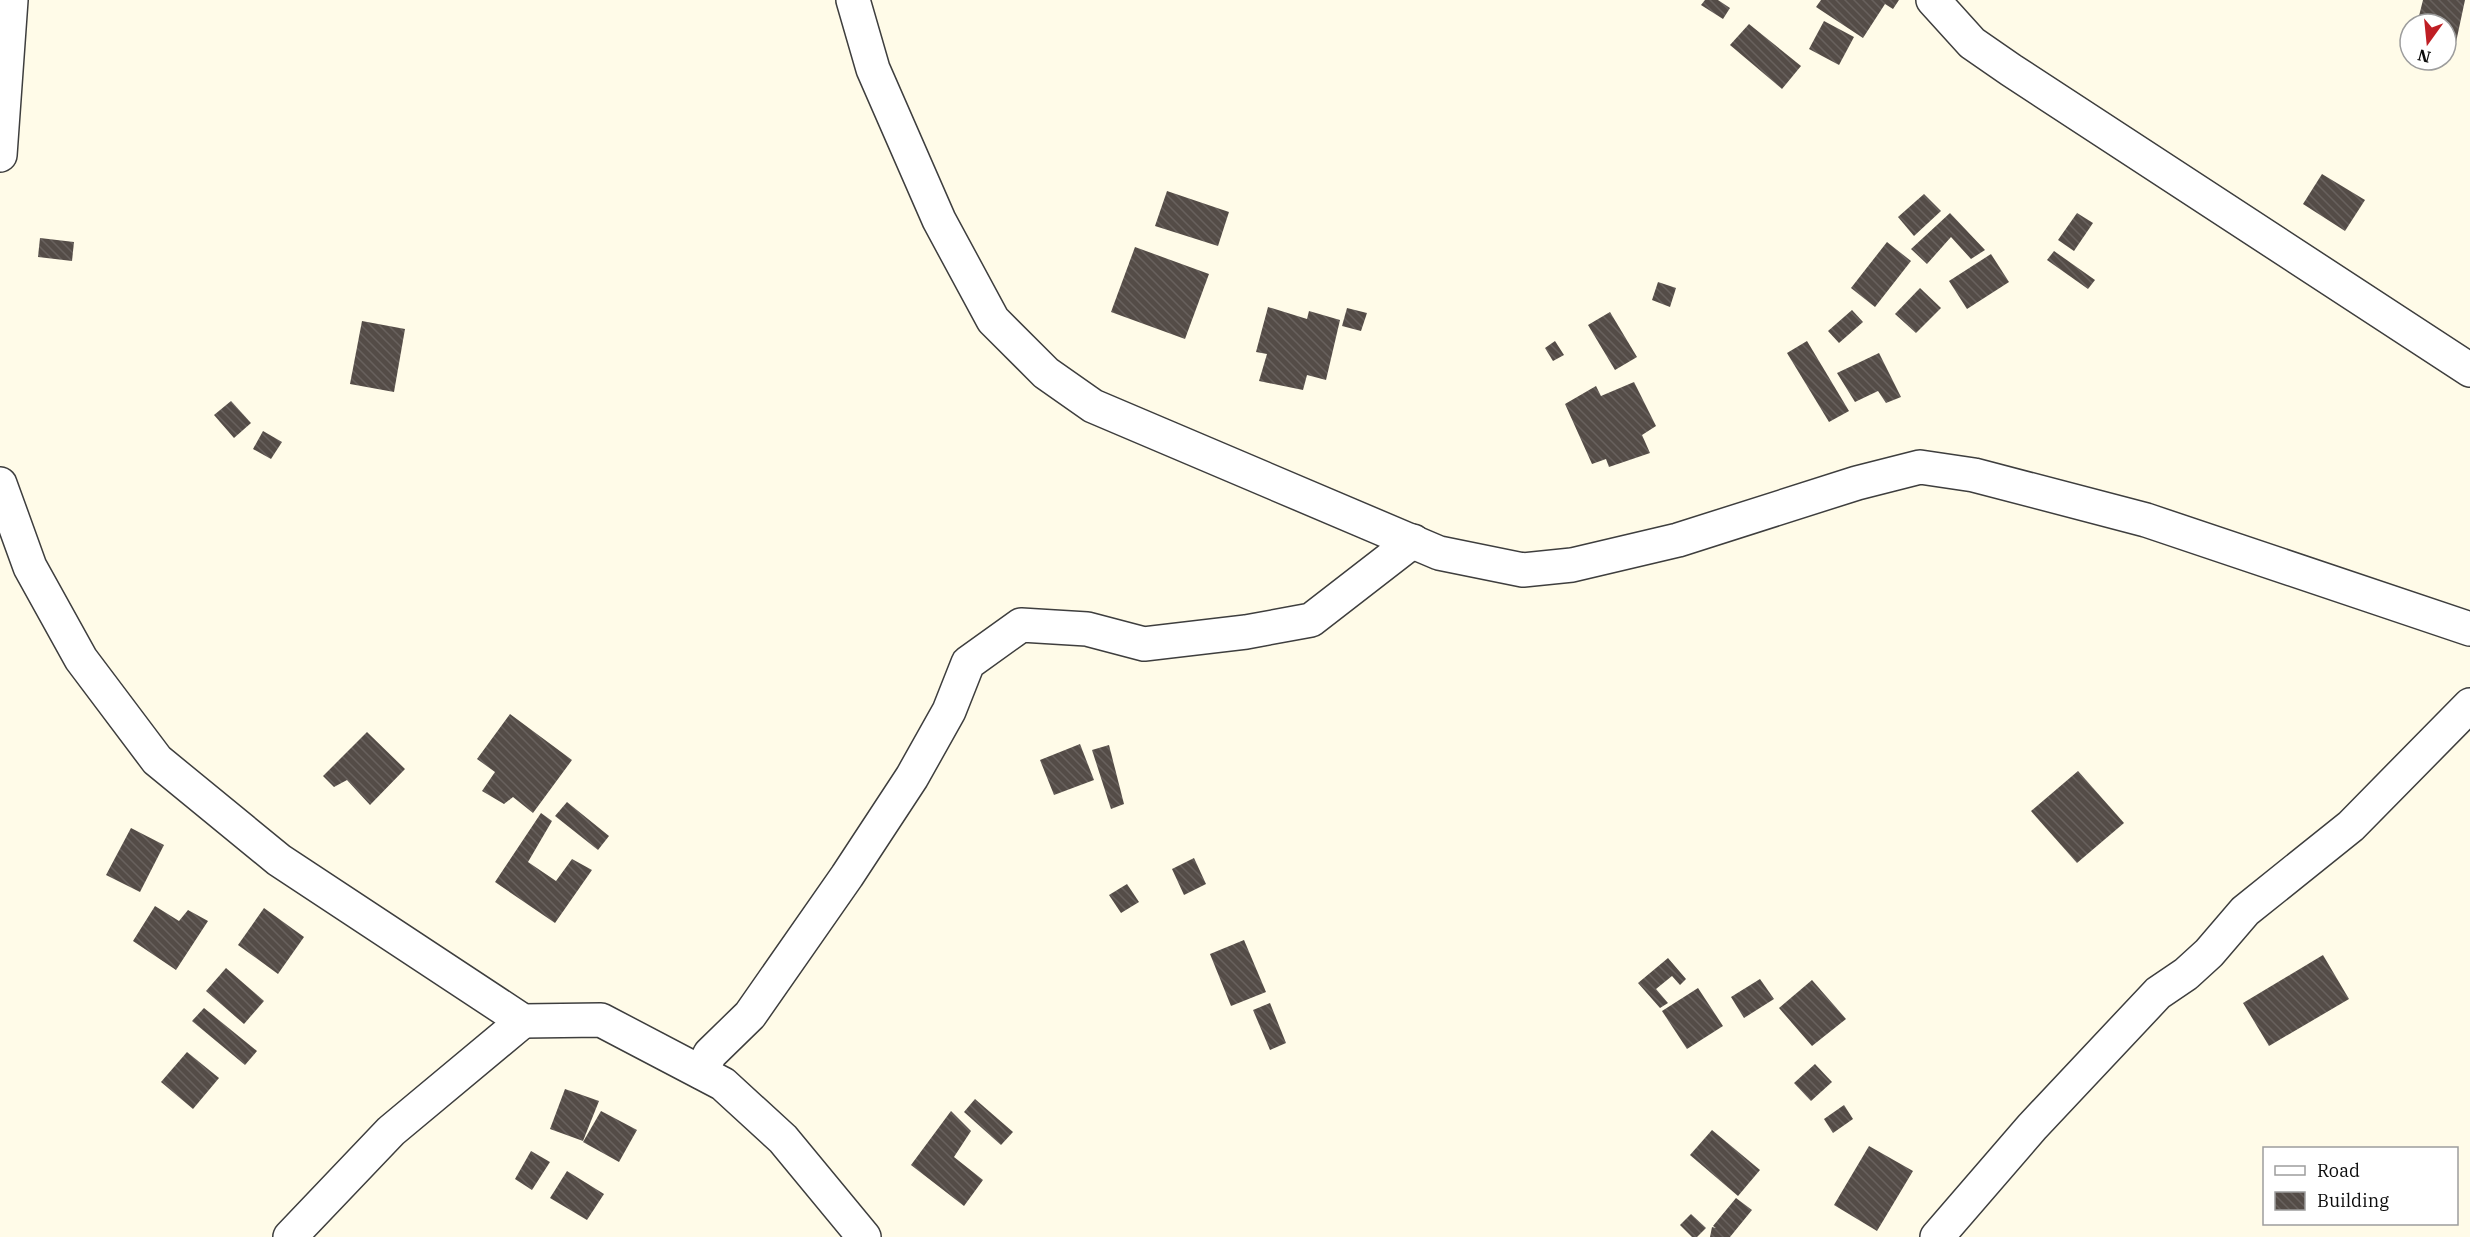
<svg xmlns="http://www.w3.org/2000/svg" width="2470" height="1237" font-family="'IBM Plex Serif',serif">
<style>
.building{fill:url(#building-back-hatch)}
.lines{fill:none;stroke-linecap:round;stroke-linejoin:round}
.minor-casing{stroke:#3e3e3e;stroke-width:36}
.tertiary-casing{stroke:#3e3e3e;stroke-width:36}
.minor{stroke:#fff;stroke-width:33}
.tertiary{stroke:#fff;stroke-width:33}
</style>
<defs>
<pattern id="building-back-hatch" width="6" height="6" patternUnits="userSpaceOnUse" patternTransform="scale(1.5)"><rect width="6" height="6" fill="#544c47"/><path d="M-1 5l2 2M0 0l6 6M5-1l2 2" fill="none" stroke="#68615d"/></pattern>
</defs>
<rect width="100%" height="100%" fill="#fffbe8"/>
<g class="building">
<polygon points="1705,0 1718,0 1730,8 1723,19 1701,5"/>
<polygon points="1821,0 1899,0 1893,9 1885,4 1863,38 1816,7"/>
<polygon points="2423,0 2465,0 2455,47 2446,45 2446,24 2417,24"/>
<polygon points="1824,21 1854,37 1839,65 1809,49"/>
<polygon points="1749,24 1801,66 1782,89 1730,45"/>
<polygon points="2322,174 2365,200 2345,231 2303,204"/>
<polygon points="1167,191 1229,212 1218,246 1155,226"/>
<polygon points="1924,194 1941,211 1914,236 1898,217"/>
<polygon points="1950,213 1985,250 1971,259 1951,237 1927,264 1911,249"/>
<polygon points="2077,213 2093,223 2074,251 2058,240"/>
<polygon points="40,238 74,242 72,261 38,257"/>
<polygon points="1887,242 1911,261 1875,307 1851,288"/>
<polygon points="1135,247 1209,274 1185,339 1111,312"/>
<polygon points="2054,251 2095,280 2088,289 2047,260"/>
<polygon points="1991,254 2009,282 1967,309 1949,281"/>
<polygon points="1658,282 1676,288 1670,307 1652,300"/>
<polygon points="1920,288 1941,308 1916,333 1895,314"/>
<polygon points="1268,307 1307,319 1309,311 1340,320 1326,380 1307,375 1303,390 1259,381 1267,354 1256,352"/>
<polygon points="1347,308 1367,313 1361,331 1342,326"/>
<polygon points="1852,310 1863,322 1839,343 1828,331"/>
<polygon points="1610,312 1637,357 1615,370 1588,325"/>
<polygon points="362,321 405,329 394,392 350,384"/>
<polygon points="1555,341 1564,355 1553,361 1545,348"/>
<polygon points="1807,341 1849,411 1829,422 1787,353"/>
<polygon points="1879,353 1901,397 1886,403 1878,391 1855,402 1837,373"/>
<polygon points="1634,382 1656,426 1642,435 1650,453 1609,467 1606,459 1592,464 1565,404 1596,386 1601,396"/>
<polygon points="231,401 251,423 234,438 214,415"/>
<polygon points="263,431 282,442 271,459 253,449"/>
<polygon points="510,714 572,760 533,813 513,797 504,804 482,791 495,772 477,759"/>
<polygon points="367,732 405,769 370,805 347,780 334,787 323,776"/>
<polygon points="1080,744 1094,780 1054,795 1040,760"/>
<polygon points="1109,745 1124,804 1111,809 1092,750"/>
<polygon points="2078,771 2124,823 2077,863 2031,811"/>
<polygon points="567,802 609,836 598,850 555,816"/>
<polygon points="541,813 552,821 528,862 556,881 572,859 592,870 555,923 495,882"/>
<polygon points="131,828 164,845 140,892 106,875"/>
<polygon points="1194,858 1206,884 1184,895 1172,869"/>
<polygon points="1127,884 1139,902 1121,913 1109,895"/>
<polygon points="155,906 179,921 188,910 208,921 176,970 133,941"/>
<polygon points="264,908 304,937 278,974 238,945"/>
<polygon points="1244,940 1266,992 1231,1006 1210,954"/>
<polygon points="2323,955 2349,999 2269,1046 2243,1003"/>
<polygon points="1668,958 1686,979 1680,985 1672,976 1656,989 1668,1003 1660,1008 1638,983"/>
<polygon points="226,968 264,1001 244,1024 206,991"/>
<polygon points="1760,979 1774,999 1744,1018 1731,997"/>
<polygon points="1812,980 1846,1019 1812,1046 1779,1008"/>
<polygon points="1698,988 1723,1026 1687,1049 1662,1011"/>
<polygon points="1270,1003 1286,1043 1270,1050 1253,1010"/>
<polygon points="204,1008 257,1051 245,1065 192,1021"/>
<polygon points="187,1052 219,1078 193,1109 161,1082"/>
<polygon points="1815,1064 1832,1082 1811,1101 1794,1083"/>
<polygon points="565,1089 599,1101 583,1141 550,1129"/>
<polygon points="975,1099 1013,1132 1001,1145 964,1112"/>
<polygon points="1844,1105 1853,1119 1833,1133 1824,1119"/>
<polygon points="601,1111 637,1130 619,1162 583,1142"/>
<polygon points="951,1111 971,1131 954,1157 983,1180 964,1206 911,1165"/>
<polygon points="1712,1130 1760,1170 1738,1196 1690,1155"/>
<polygon points="1869,1146 1913,1171 1877,1231 1834,1205"/>
<polygon points="531,1151 550,1162 532,1190 515,1179"/>
<polygon points="567,1171 604,1194 587,1220 550,1198"/>
<polygon points="1736,1198 1752,1210 1730,1237 1710,1237 1712,1227 1716,1228 1713,1226"/>
<polygon points="1691,1214 1706,1228 1697,1237 1692,1237 1680,1225"/>
</g>
<g class="lines">
<g class="minor-casing">
<g id="minor">
<polyline points="853,0 873,69 939,220 993,320 1046,373 1093,406 1439,553 1523,570 1572,565 1678,540 1857,483 1920,467 1974,475 2146,520 2470,629"/>
<polyline points="1933,0 1972,43 2011,70 2470,370"/>
<polyline points="0,155 11,0"/>
<polyline points="0,484 30,567 81,659 157,760 279,860 523,1021 601,1020 723,1084 783,1139 864,1237"/>
<polyline points="701,1072 710,1054 750,1015 847,876 912,777 949,711 968,663 1021,625 1087,629 1144,644 1246,632 1311,620 1413,541"/>
<polyline points="290,1237 391,1131 523,1021"/>
</g>
</g>
<g class="tertiary-casing">
<polyline id="tertiary" points="1937,1237 2032,1127 2158,993 2186,974 2209,953 2245,911 2351,826 2470,705"/>
</g>
<use href="#minor" class="minor"/>
<use href="#tertiary" class="tertiary"/>
</g>
<rect x="2263" y="1147" width="195" height="78" fill="#ffffff" stroke="#9d9d9d" stroke-width="1.5"/>
<rect x="2275" y="1166" width="30" height="9" fill="#ffffff" stroke="#9d9d9d" stroke-width="1.5"/>
<text x="2317" y="1177" font-size="18" fill="#0b0b0b">Road</text>
<rect x="2275" y="1192" width="30" height="18" fill="url(#building-back-hatch)" stroke="#9d9d9d" stroke-width="1.5"/>
<text x="2317" y="1207" font-size="18" fill="#0b0b0b">Building</text>
<g transform="translate(2428 42) rotate(195)"><circle r="28" fill="#ffffff" stroke="#9d9d9d" stroke-width="1.5"/>
<path d="M0-4.5L10 22L0 15L-10 22Z" fill="#bf1e24"/>
<text y="-9" font-size="16" font-weight="bold" text-anchor="middle" fill="#0b0b0b">N</text>
</g>
</svg>
